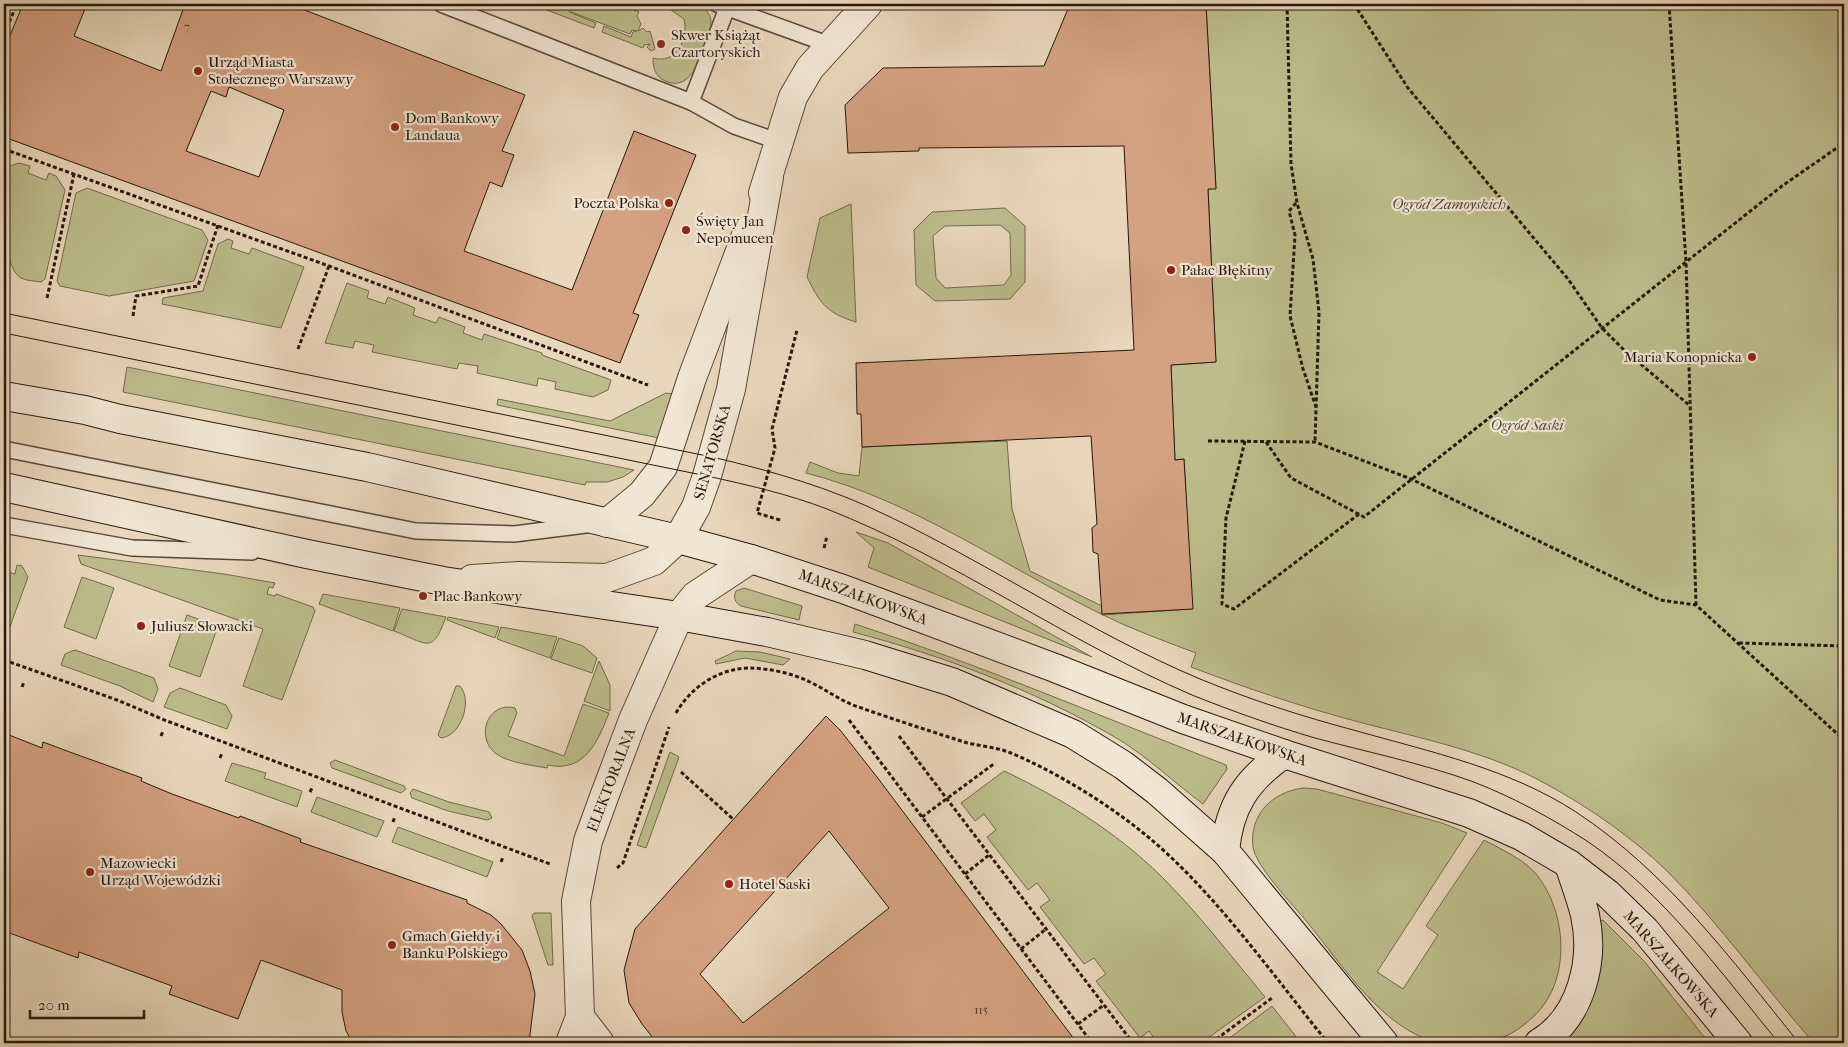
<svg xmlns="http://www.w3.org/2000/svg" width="1848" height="1047" font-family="'IM FELL French Canon',serif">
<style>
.green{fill:#bdbc8c;stroke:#726a4c;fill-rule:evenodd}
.building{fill:#d4a182;stroke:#26180c;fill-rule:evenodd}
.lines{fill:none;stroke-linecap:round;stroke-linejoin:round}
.service-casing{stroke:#574838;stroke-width:18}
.minor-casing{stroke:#574838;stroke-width:30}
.tertiary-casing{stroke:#574838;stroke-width:30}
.secondary-casing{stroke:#26180c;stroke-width:30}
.path{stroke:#26180c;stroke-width:3;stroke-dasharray:4 2.5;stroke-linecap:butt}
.service{stroke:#f1e5d3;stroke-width:15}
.minor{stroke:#f1e5d3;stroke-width:28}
.tertiary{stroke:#f1e5d3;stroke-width:28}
.secondary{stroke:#f1e5d3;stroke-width:28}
.tram{stroke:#26180c;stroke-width:1}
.poi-dot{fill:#8f2418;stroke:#f1e5d3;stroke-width:2}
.labels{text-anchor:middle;stroke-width:4.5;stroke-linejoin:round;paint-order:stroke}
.number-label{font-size:12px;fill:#523a2a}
.poi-label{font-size:15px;fill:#26180c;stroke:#f1e5d3;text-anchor:start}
.park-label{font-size:15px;font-style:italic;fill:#534932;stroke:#f1e5d3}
.street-label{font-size:15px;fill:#26180c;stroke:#f1e5d3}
</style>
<rect width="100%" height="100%" fill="#e9d7bb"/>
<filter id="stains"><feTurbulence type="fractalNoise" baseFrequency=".004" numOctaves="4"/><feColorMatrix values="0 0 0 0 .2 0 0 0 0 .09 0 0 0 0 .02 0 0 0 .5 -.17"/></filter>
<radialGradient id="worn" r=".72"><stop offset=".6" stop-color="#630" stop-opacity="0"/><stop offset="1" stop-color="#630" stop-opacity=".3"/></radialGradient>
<g class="green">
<polygon points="531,4 568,4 572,7 569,12 596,23 594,28"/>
<polygon points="570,4 619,4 639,12 637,16 641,24 638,31 643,28 647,32 650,31 655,49 651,51 647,47 650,44 644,45 643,48 602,32 604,26 631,37 633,32 637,31 632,30 630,34 571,12 573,7"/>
<path d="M 692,4 C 706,5 714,17 710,30 C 702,50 694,94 665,81 C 655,76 653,68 653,58 C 676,65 689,38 684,19 L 671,10 L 678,6 Z"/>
<path d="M 1206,4 L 1844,4 L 1844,1043 L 1814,1043 C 1764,987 1721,925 1667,871 C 1633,838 1590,808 1548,785 C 1490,752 1423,739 1359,722 C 1302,707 1246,688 1191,667 L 1196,653 C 1164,641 1131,629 1101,614 C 1004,566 912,500 806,473 L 810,462 L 838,473 L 859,476 L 862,447 L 1007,441 L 1012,509 L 1030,571 L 1102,606 L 1102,615 L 1192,609 L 1184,459 L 1175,460 L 1171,365 L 1216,362 L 1208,189 L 1216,188 Z"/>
<path d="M 19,163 L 30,166 L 28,173 L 46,180 L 49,173 L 56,176 L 65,190 L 45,279 L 41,282 C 35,281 27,281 21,278 C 0,266 4,192 4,168 Z"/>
<polygon points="87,188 202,230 208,240 194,281 109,296 60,286 57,281 76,193"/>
<path d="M 851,204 L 856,322 C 826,313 820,303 807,277 L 820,218 Z"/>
<path d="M 1005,208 L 1025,226 L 1025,282 L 1010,299 L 935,301 L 916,285 L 914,230 L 932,212 ZM 1000,225 L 1010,233 L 1011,275 L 1004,285 L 945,288 L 936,278 L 933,236 L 945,226 Z"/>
<polygon points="228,239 233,241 231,248 249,254 252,248 304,267 281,328 162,304 163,298 203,291 218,244"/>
<polygon points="347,283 369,291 367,298 385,304 388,297 415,308 413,315 436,323 439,317 465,327 463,333 482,340 484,334 542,353 542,355 611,380 608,390 593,397 555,389 556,382 538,378 537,386 477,373 478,366 459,363 457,369 372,352 374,345 355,341 353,348 325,343"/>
<polygon points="127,367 634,470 623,477 607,482 586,482 585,485 123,392"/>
<polygon points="666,393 673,394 659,438 497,405 498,399 610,421"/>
<polygon points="856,532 888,543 1092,657 868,567 874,548"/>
<polygon points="78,555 224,574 275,583 273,588 269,587 267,594 275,596 276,594 313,607 315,611 282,700 243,686 263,629 81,564"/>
<polygon points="17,565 22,566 28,577 4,643 4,571 15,574"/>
<polygon points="82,577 114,588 96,639 64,627"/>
<path d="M 744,588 L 802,606 L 799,620 L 741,606 C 735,602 733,598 736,591 Z"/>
<polygon points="323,594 400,608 393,631 319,604"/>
<path d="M 402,609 L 446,617 C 432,655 428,644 394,631 Z"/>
<polygon points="187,615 218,626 200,677 169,666"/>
<polygon points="448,617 499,627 495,638 447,620"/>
<path d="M 855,624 C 981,665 1102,717 1226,765 L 1227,769 L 1203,804 C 1173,782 1146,755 1113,736 C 1031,689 944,656 853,632 Z"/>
<polygon points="501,627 557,637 550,658 497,639"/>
<polygon points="559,638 583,646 597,658 592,673 551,659"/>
<polygon points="75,650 154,678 158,689 153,702 120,686 61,665 65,654"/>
<polygon points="736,651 760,652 790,659 783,665 745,658 716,664 715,661"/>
<polygon points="599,661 610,685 610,711 584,701"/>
<path d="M 456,686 L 460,686 C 473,701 461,736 441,738 L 438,735 Z"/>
<polygon points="180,688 226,705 232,716 227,729 164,707 170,693"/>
<path d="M 583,704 L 609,713 C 598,741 585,773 548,765 L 547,768 C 532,765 508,763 495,753 C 475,736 488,701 515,708 L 517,713 L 508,736 L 564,756 Z"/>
<polygon points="670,752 679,757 646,848 637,845"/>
<polygon points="335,760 404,786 406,789 401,793 332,768 330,763"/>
<polygon points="232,763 266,773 264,778 302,791 297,807 225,781"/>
<path d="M 1004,771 C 1061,798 1115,831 1161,876 C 1198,913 1231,956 1265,997 L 1201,1043 L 1158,1043 L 1149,1031 L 1140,1038 L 1096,981 L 1106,974 L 1094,958 L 1084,964 L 1040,907 L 1050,900 L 1037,883 L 1028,890 L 987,837 L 996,830 L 984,814 L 975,821 L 961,803 Z"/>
<path d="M 1303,788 L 1317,789 L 1442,823 L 1467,833 L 1377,972 L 1403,989 L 1438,935 L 1426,926 L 1484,840 C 1501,849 1525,860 1537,875 C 1567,913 1571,979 1536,1014 C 1514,1036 1496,1043 1465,1043 C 1457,1043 1447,1045 1439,1043 C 1383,1030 1342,965 1308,923 C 1294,906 1256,867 1253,847 C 1249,814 1273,792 1303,788 Z"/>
<polygon points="413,789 449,802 489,812 492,818 487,820 448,811 412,798 410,793"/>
<polygon points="317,797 384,821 377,837 311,812"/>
<polygon points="398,827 493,862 487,877 392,842"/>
<polygon points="534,913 551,913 553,965 548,965 532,916"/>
<path d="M 1603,920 L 1644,961 L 1709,1043 L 1563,1043 C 1598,1006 1602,971 1599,922 Z"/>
<polygon points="1272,1006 1301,1043 1223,1043"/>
</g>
<g class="building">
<path d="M 23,4 L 87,4 L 74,36 L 161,71 L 185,4 L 289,4 L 525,95 L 502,151 L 514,155 L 502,187 L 490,182 L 464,251 L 572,290 L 634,131 L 696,155 L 633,313 L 639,315 L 620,363 L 4,137 L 4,50 ZM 229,87 L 284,110 L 259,177 L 186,151 L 211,91 L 226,97 Z"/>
<polygon points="1070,4 1127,4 1127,8 1206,4 1216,189 1208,189 1216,362 1171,365 1175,460 1184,459 1193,609 1102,614 1098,554 1093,552 1092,528 1097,524 1091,436 862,447 861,414 857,414 856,363 1134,350 1124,146 919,148 919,151 848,153 845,105 883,68 1044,66"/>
<path d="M 826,716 L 840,730 L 877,777 L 1077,1043 L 657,1043 L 642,1024 L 629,1003 L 624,970 L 635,929 ZM 829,831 L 889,908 L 743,1023 L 700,974 Z"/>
<polygon points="4,733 42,748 43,742 67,751 142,778 141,781 172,794 239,818 240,816 301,839 300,842 467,900 467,903 491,915 501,924 522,950 530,971 535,994 529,1043 353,1043 346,1031 342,1012 342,990 261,960 238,1019 169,994 172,986 79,952 78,958 4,931"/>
</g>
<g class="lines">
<g class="service-casing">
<g id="service">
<polyline points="441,4 691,102 734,126 780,142"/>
<polyline points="717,4 830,45"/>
<polyline points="691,102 727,8"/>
<polyline points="4,449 416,531 514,534 586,525"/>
<polyline points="4,525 132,548 252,552"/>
</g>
</g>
<g class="minor-casing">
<g id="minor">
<polyline points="580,1017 600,1043"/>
<polyline points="570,1043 580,1017 576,901 588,841 604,797 633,720 679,616 695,596 751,559"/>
</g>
</g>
<g class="tertiary-casing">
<g id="tertiary">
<polyline points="763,193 793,97 810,68 868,4"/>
<polyline points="607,523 642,494 663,467 692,378 748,230"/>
<polyline points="472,579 519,576 607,578 654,561 678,539 696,507 707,476 731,389 769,177"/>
</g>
</g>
<g class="secondary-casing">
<g id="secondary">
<polyline points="4,396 85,410 120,419 367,467 678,539 751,559 843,589 1055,668 1183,719 1284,754 1469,813 1521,836 1569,864 1608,894 1645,930 1738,1043"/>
<polyline points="4,487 307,554 443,581 679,616 767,632 865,655 952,682 1073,734 1123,765 1157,791 1225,851 1384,1043"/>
<path d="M 1225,851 C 1229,806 1247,779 1284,754"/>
<path d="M 1539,1043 C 1581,1018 1595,961 1585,915 C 1581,898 1574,881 1569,864"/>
</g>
</g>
<g class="path">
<polyline points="1287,4 1291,164 1297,203 1313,259 1319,312 1315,442"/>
<polyline points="1354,4 1408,88 1568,279 1602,328 1624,350 1689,405"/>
<polyline points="1669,4 1686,262 1696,605"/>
<polyline points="4,34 17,4"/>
<polyline points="4,149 329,266 648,385"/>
<polyline points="1296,203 1289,211 1295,235 1290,316 1303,369 1316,407"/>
<polyline points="4,263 6,267 4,276"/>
<polyline points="47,298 74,174"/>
<polyline points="133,316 136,296 198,286 218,225"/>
<polyline points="298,349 329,266"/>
<polyline points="1208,441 1315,442 1411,479 1660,600 1696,605 1844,740"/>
<polyline points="1245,441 1226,518 1222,604 1234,609 1359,514"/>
<polyline points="1266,442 1291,478 1364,517 1782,186 1844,143"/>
<polyline points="780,520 757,513 775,448 772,429 797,330"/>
<polyline points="824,548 827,536"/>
<polyline points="1739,643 1844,646"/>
<polyline points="4,660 117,700 167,721 550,864"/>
<polyline points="22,687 24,682"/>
<path d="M 676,713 C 691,687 718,669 748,668 C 768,668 792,673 810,682 C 825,689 838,699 853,705 C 889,718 927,730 964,742 C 979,746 996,747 1011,753 C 1054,771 1105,802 1142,832 C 1211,887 1272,974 1328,1043"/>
<polyline points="849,720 1092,1043"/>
<polyline points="161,736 163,731"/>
<polyline points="899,736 1133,1043"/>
<polyline points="220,758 222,753"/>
<polyline points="681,772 733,819"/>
<polyline points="310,792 313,786"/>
<polyline points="922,817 995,763"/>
<polyline points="393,822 395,816"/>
<polyline points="501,862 503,857"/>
<polyline points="617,868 623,863 669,727"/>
<polyline points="965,874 989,855"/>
<polyline points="1021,949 1046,929"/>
<polyline points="1078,1024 1104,1005"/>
<polyline points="1211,1043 1272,998"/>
</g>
<use href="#service" class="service"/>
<use href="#minor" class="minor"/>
<use href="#tertiary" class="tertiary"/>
<use href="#secondary" class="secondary"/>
<g class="tram">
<path d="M 4,313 L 712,457 C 772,471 831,488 886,515 C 993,566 1091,633 1200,679 C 1251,700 1304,717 1357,731 C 1431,752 1510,769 1576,812 C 1667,872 1731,959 1799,1043"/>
<path d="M 4,333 L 707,476 C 748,485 788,494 827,509 C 954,559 1066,641 1192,695 C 1232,711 1274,726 1315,738 C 1367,752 1421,763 1471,781 C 1511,796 1551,818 1587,841 C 1664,893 1720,972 1779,1043"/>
</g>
</g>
<g class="poi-dot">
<circle cx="661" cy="44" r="5"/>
<circle cx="198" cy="71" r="5"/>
<circle cx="395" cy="127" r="5"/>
<circle cx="669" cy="203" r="5"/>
<circle cx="686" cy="230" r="5"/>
<circle cx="1171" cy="270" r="5"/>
<circle cx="1752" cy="357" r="5"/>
<circle cx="423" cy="596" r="5"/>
<circle cx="141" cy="626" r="5"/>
<circle cx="90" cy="872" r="5"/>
<circle cx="729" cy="884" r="5"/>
<circle cx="392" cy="945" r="5"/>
</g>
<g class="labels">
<g class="number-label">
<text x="187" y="31">7</text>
<text x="981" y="1014">115</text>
</g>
<g class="poi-label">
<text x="671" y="40">Skwer Książąt<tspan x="671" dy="17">Czartoryskich</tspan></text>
<text x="208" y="67">Urząd Miasta<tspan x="208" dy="17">Stołecznego Warszawy</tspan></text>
<text x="405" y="123">Dom Bankowy<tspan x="405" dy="17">Landaua</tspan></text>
<text x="659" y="208" text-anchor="end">Poczta Polska</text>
<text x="696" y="226">Święty Jan<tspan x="696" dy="17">Nepomucen</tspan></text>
<text x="1181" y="275">Pałac Błękitny</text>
<text x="1742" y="362" text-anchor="end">Maria Konopnicka</text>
<text x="433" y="601">Plac Bankowy</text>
<text x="151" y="631">Juliusz Słowacki</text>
<text x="100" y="868">Mazowiecki<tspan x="100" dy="17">Urząd Wojewódzki</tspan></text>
<text x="739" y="889">Hotel Saski</text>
<text x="402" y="941">Gmach Giełdy i<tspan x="402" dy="17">Banku Polskiego</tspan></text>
</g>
<g class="park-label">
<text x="1449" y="209">Ogród Zamoyskich</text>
<text x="1527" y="430">Ogród Saski</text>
</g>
<g class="street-label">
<text transform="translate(712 452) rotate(-74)" y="5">SENATORSKA</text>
<text transform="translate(863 597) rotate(20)" y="5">MARSZAŁKOWSKA</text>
<text transform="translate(1242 739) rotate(19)" y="5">MARSZAŁKOWSKA</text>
<text transform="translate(611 780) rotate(-69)" y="5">ELEKTORALNA</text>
<text transform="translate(1671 964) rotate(49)" y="5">MARSZAŁKOWSKA</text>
</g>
</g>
<rect width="1848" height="1047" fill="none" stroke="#e9d7bb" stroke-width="20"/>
<rect x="5" y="5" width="1838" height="1037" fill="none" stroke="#26180c" stroke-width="2.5"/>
<rect x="10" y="10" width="1828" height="1027" fill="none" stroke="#26180c"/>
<path d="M30 1010v8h114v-8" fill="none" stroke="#26180c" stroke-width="2.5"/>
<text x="38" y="1010" font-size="15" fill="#26180c" stroke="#f1e5d3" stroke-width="4" paint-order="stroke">20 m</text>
<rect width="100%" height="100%" filter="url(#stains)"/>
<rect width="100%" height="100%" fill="url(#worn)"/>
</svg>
